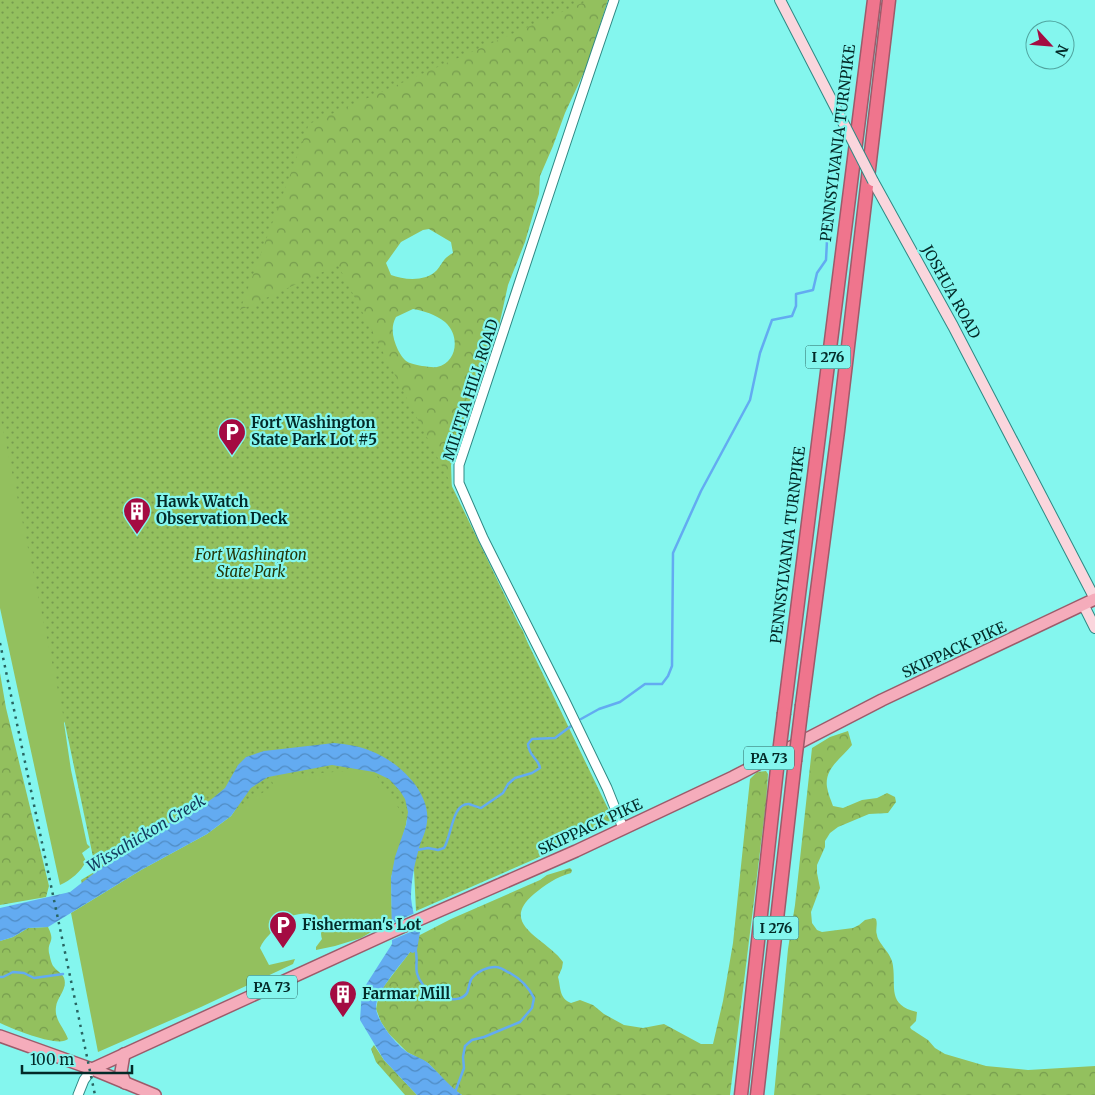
<svg xmlns="http://www.w3.org/2000/svg" width="1095" height="1095" font-family="Merriweather,serif">
<style>
.grass{fill:#93c05e}
.forest{fill:url(#forest-crowns);fill-rule:evenodd}
.park{fill:url(#park-dots)}
.water{fill:url(#water-waves)}
.pier{fill:#84f6ee}
.lines{fill:none;stroke-linecap:round;stroke-linejoin:round}
.stream{stroke:#63abf1;stroke-width:2.5}
.tertiary-casing{stroke:#2f8984;stroke-width:11}
.secondary-casing{stroke:#2f8984;stroke-width:12}
.primary-casing{stroke:#9c5b6a;stroke-width:14}
.motorway-casing{stroke:#9c5b6a;stroke-width:15}
.tertiary{stroke:#fff;stroke-width:9}
.secondary{stroke:#fad6dd;stroke-width:10}
.primary{stroke:#f5acbb;stroke-width:11}
.motorway{stroke:#ef758d;stroke-width:12}
.rail{stroke:#286461;stroke-width:2.5;stroke-dasharray:2.5 5;stroke-linecap:butt}
.secondary-bridge-casing{stroke:#2f8984;stroke-width:12;stroke-linecap:butt}
.motorway-bridge-casing{stroke:#9c5b6a;stroke-width:15;stroke-linecap:butt}
.secondary-bridge{stroke:#fad6dd;stroke-width:10}
.motorway-bridge{stroke:#ef758d;stroke-width:12}
.labels{text-anchor:middle;stroke-width:4.5;stroke-linejoin:round;paint-order:stroke}
.shield{fill:#84f6ee;stroke:#2a6763;stroke-width:1}
.shield-label{font-size:14px;font-weight:bold;fill:#032a28}
.street-label{font-size:15px;fill:#032a28;stroke:#84f6ee}
.poi-label{font-size:15px;font-weight:bold;fill:#032a28;stroke:#84f6ee;text-anchor:start}
.park-label{font-size:15px;font-style:italic;fill:#243707;stroke:#84f6ee}
.water-label{font-size:16px;font-style:italic;fill:#143a5d;stroke:#84f6ee}
</style>
<defs>
<pattern id="forest-crowns" width="20" height="18" patternUnits="userSpaceOnUse" patternTransform="scale(1.25)"><rect width="20" height="18" fill="#93c05e"/><path d="M2 6a3 3 0 1 1 6 0M12 15a3 3 0 1 1 6 0" fill="none" stroke="#769c4e"/></pattern>
<pattern id="park-dots" width="8" height="8" patternUnits="userSpaceOnUse" patternTransform="scale(1.25)"><rect width="8" height="8" fill="#93c05e"/><path d="M2 2h.1M6 6h.1" fill="none" stroke="#769c4e" stroke-width="1.8" stroke-linecap="round"/></pattern>
<pattern id="water-waves" width="16" height="10" patternUnits="userSpaceOnUse" patternTransform="scale(1.25)"><rect width="16" height="10" fill="#63abf1"/><path d="M0 5q4-4 8 0t8 0" fill="none" stroke="#4f8bc3"/></pattern>
</defs>
<rect width="100%" height="100%" fill="#84f6ee"/>
<g class="grass">
<path d="M 0,399 L 74,707 L 64,723 L 71,770 L 87,844 L 90,847 L 82,853 L 86,861 C 81,872 71,880 60,885 L 0,608 Z"/>
<path d="M 351,767 L 370,770 L 383,775 L 408,812 L 406,825 L 391,878 L 392,920 L 361,938 L 335,946 L 316,950 L 316,947 L 322,939 C 320,933 322,928 320,923 C 314,906 291,916 279,920 C 275,932 264,937 260,948 L 269,965 L 295,959 L 293,964 L 201,1007 L 98,1052 L 71,913 L 141,870 L 207,834 L 231,816 L 238,806 L 268,777 L 310,769 Z"/>
</g>
<g class="forest">
<path d="M 330,0 L 608,0 L 586,68 L 565,113 L 553,146 L 540,176 L 539,194 L 525,242 L 508,285 L 499,326 L 451,465 L 452,493 L 515,619 L 523,631 L 535,664 L 228,349 ZM 429,229 L 451,242 L 453,253 C 442,259 444,262 437,270 C 426,282 404,280 391,275 L 386,263 L 401,242 L 423,230 ZM 413,309 C 424,311 435,314 445,322 C 460,335 458,362 437,367 C 432,368 427,366 422,366 C 408,363 405,363 398,350 C 393,339 390,328 396,317 Z"/>
<polygon points="0,673 6,708 49,886 46,897 0,905"/>
<path d="M 848,731 L 852,745 C 843,757 824,768 827,787 C 828,794 831,800 833,806 L 843,808 L 862,800 L 877,798 L 887,793 L 895,797 L 896,802 L 888,813 L 869,814 L 838,827 L 830,833 L 825,841 L 825,847 L 817,865 L 817,873 L 820,888 L 811,912 L 812,923 L 817,930 L 822,932 L 853,928 L 859,925 L 865,920 L 874,918 L 876,919 C 878,925 875,930 877,935 C 878,944 892,953 893,966 C 896,987 887,1005 917,1012 L 916,1021 L 910,1027 L 911,1029 L 928,1040 L 935,1048 L 945,1054 L 986,1066 L 1028,1070 L 1095,1066 L 1095,1095 L 774,1095 L 788,949 L 795,905 L 812,748 L 830,737 Z"/>
<path d="M 766,771 L 768,774 L 766,803 L 730,1095 L 462,1095 L 453,1089 L 428,1063 L 407,1052 L 389,1034 L 381,1022 L 376,1009 L 378,999 L 384,986 L 410,952 L 418,936 L 451,919 L 540,880 L 547,875 L 570,868 L 572,870 L 571,873 C 556,877 545,885 534,894 C 497,925 548,939 563,962 L 562,968 L 558,977 C 561,988 559,998 571,1003 L 580,1000 L 593,1005 L 604,1014 L 624,1025 L 643,1028 L 664,1024 L 701,1044 L 713,1044 L 723,1001 L 733,943 L 750,779 L 757,772 Z"/>
<path d="M 48,927 C 56,943 47,941 49,953 C 50,956 51,964 54,967 C 57,971 62,973 64,978 C 68,989 57,997 56,1007 C 54,1020 65,1029 68,1039 C 58,1048 13,1029 0,1023 L 0,941 L 13,937 L 28,928 Z"/>
<polygon points="374,1045 384,1060 417,1095 405,1095 376,1062 371,1049"/>
</g>
<polygon class="park" points="0,0 589,0 309,124 240,310 338,265 447,476 614,821 535,859 416,911 412,828 372,769 270,777 274,786 85,898 81,880 96,871 0,415"/>
<path class="water" d="M 334,743 C 346,744 359,746 371,751 C 398,761 431,792 427,822 C 426,833 420,842 418,852 C 414,866 411,883 411,898 C 412,908 415,918 416,928 L 420,932 L 417,950 L 413,953 L 410,952 C 400,966 376,991 376,1008 C 377,1022 397,1045 407,1052 C 414,1056 422,1058 428,1063 C 440,1074 449,1086 462,1095 L 417,1095 L 384,1060 L 360,1020 L 362,991 L 392,944 L 391,878 L 395,857 L 406,825 L 408,812 L 405,799 L 400,791 L 389,779 L 374,772 L 332,765 L 268,777 L 251,788 L 231,816 L 207,834 L 141,870 L 48,927 L 28,928 L 13,937 L 0,941 L 0,908 L 70,892 L 138,839 L 160,827 L 197,810 L 213,798 L 225,788 L 238,765 L 246,757 L 264,751 Z"/>
<polygon class="pier" points="415,913 417,929 392,940 390,924"/>
<g class="lines">
<g class="stream">
<polyline points="581,719 599,709 620,702 645,684 662,684 668,676 672,666 673,553 701,491 750,400 760,353 772,320 792,316 796,306 796,294 813,290 817,273 826,260 831,163"/>
<path d="M 417,850 L 428,848 L 438,850 L 444,848 C 452,835 452,803 469,804 C 472,805 477,807 481,808 L 503,793 L 508,784 L 515,778 L 532,773 L 540,768 C 539,759 529,757 528,744 L 532,739 L 555,738 L 571,726"/>
<path d="M 415,948 C 420,962 411,970 423,985 C 428,991 435,994 443,997 C 450,1000 462,1001 467,993 C 469,989 469,982 472,978 C 477,972 488,966 496,967 C 501,967 505,971 510,973 C 521,979 528,986 534,998 L 532,1008 L 520,1022 L 484,1037 L 472,1040 L 465,1046 L 463,1057 L 464,1068 L 454,1095"/>
<polyline points="0,977 3,977 13,972 24,973 34,978 63,974"/>
</g>
<g class="tertiary-casing">
<g id="tertiary">
<path d="M 614,0 C 561,154 511,310 459,465 L 459,483 L 483,538 L 564,699 L 607,788 L 623,828"/>
<polyline points="78,1095 84,1080 92,1069"/>
</g>
</g>
<g class="secondary-casing">
<g id="secondary">
<polyline points="780,0 846,128"/>
<polyline points="873,181 953,326 1095,599"/>
<polyline points="1084,606 1095,628"/>
</g>
</g>
<g class="primary-casing">
<g id="primary">
<polyline points="0,1036 92,1069 155,1095"/>
<polyline points="124,1054 121,1072 125,1083"/>
<polyline points="92,1069 391,932 576,851 733,777 882,700 1095,599"/>
</g>
</g>
<g class="motorway-casing">
<g id="motorway">
<polyline points="802,705 838,431 889,0"/>
<polyline points="784,713 874,0"/>
<polyline points="741,1095 777,769"/>
<polyline points="757,1095 795,761"/>
</g>
</g>
<use href="#tertiary" class="tertiary"/>
<use href="#secondary" class="secondary"/>
<use href="#primary" class="primary"/>
<use href="#motorway" class="motorway"/>
<polyline class="rail" points="0,643 95,1095"/>
<g class="secondary-bridge-casing">
<polyline id="secondary-bridge" points="846,128 873,181"/>
</g>
<g class="motorway-bridge-casing">
<g id="motorway-bridge">
<polyline points="795,761 802,705"/>
<polyline points="777,769 784,713"/>
</g>
</g>
<use href="#secondary-bridge" class="secondary-bridge"/>
<use href="#motorway-bridge" class="motorway-bridge"/>
</g>
<defs>
<g id="parking-pin" transform="scale(1.4375)"><path d="M0 17L-7.5 6A9.5 9.5 0 1 1 7.5 6Z" fill="#a40b42" stroke="#84f6ee"/><path d="M-3.5-5.5H1a3.5 3.5 0 0 1 0 7H-1V5.5H-3.5ZM-1-3.4V-.6H.8a1.4 1.4 0 0 0 0-2.8Z" fill="#fff"/></g>
<g id="building-pin" transform="scale(1.4375)"><path d="M0 17L-7.5 6A9.5 9.5 0 1 1 7.5 6Z" fill="#a40b42" stroke="#84f6ee"/><path d="M-4-6H4V6H1V3H-1V6H-4ZM-2.5-4.3h1.7v1.8h-1.7ZM.8-4.3h1.7v1.8H.8ZM-2.5-1h1.7V.8h-1.7ZM.8-1h1.7V.8H.8Z" fill="#fff"/></g>
</defs>
<g fill-rule="evenodd">
<use href="#parking-pin" x="232" y="432"/>
<use href="#building-pin" x="137" y="511"/>
<use href="#parking-pin" x="283" y="925"/>
<use href="#building-pin" x="343" y="994"/>
</g>
<g class="labels">
<g class="shield">
<rect x="805.5" y="345.5" width="45" height="23" rx="4"/>
<rect x="744" y="746.5" width="50" height="23" rx="4"/>
<rect x="753.5" y="916.5" width="45" height="23" rx="4"/>
<rect x="247" y="975.5" width="50" height="23" rx="4"/>
</g>
<g class="shield-label">
<text x="828" y="362">I 276</text>
<text x="769" y="763">PA 73</text>
<text x="776" y="933">I 276</text>
<text x="272" y="992">PA 73</text>
</g>
<g class="street-label">
<text transform="translate(838 143) rotate(-83)" y="5">PENNSYLVANIA TURNPIKE</text>
<text transform="translate(951 292) rotate(61)" y="5">JOSHUA ROAD</text>
<text transform="translate(471 390) rotate(-72)" y="5">MILITIA HILL ROAD</text>
<text transform="translate(788 545) rotate(-83)" y="5">PENNSYLVANIA TURNPIKE</text>
<text transform="translate(954 650) rotate(-25)" y="5">SKIPPACK PIKE</text>
<text transform="translate(590 827) rotate(-25)" y="5">SKIPPACK PIKE</text>
</g>
<g class="poi-label">
<text x="251" y="428">Fort Washington<tspan x="251" dy="17">State Park Lot #5</tspan></text>
<text x="156" y="507">Hawk Watch<tspan x="156" dy="17">Observation Deck</tspan></text>
<text x="302" y="930">Fisherman's Lot</text>
<text x="362" y="999">Farmar Mill</text>
</g>
<g class="park-label">
<text x="251" y="560">Fort Washington<tspan x="251" dy="17">State Park</tspan></text>
</g>
<g class="water-label">
<text transform="translate(146 833) rotate(-31)" y="6">Wissahickon Creek</text>
</g>
</g>
<g transform="translate(1050 45) rotate(116)"><circle r="24" fill="#84f6ee" stroke="#50a49f"/>
<path d="M0-4L9 19L0 12L-9 19Z" fill="#a40b42"/>
<text y="-8" font-size="14" font-weight="bold" text-anchor="middle" fill="#032a28">N</text>
</g>
<path d="M22 1065v8h110v-8" fill="none" stroke="#032a28" stroke-width="2.5"/>
<text x="30" y="1065" font-size="15" fill="#032a28" stroke="#84f6ee" stroke-width="4" paint-order="stroke">100 m</text>
</svg>
